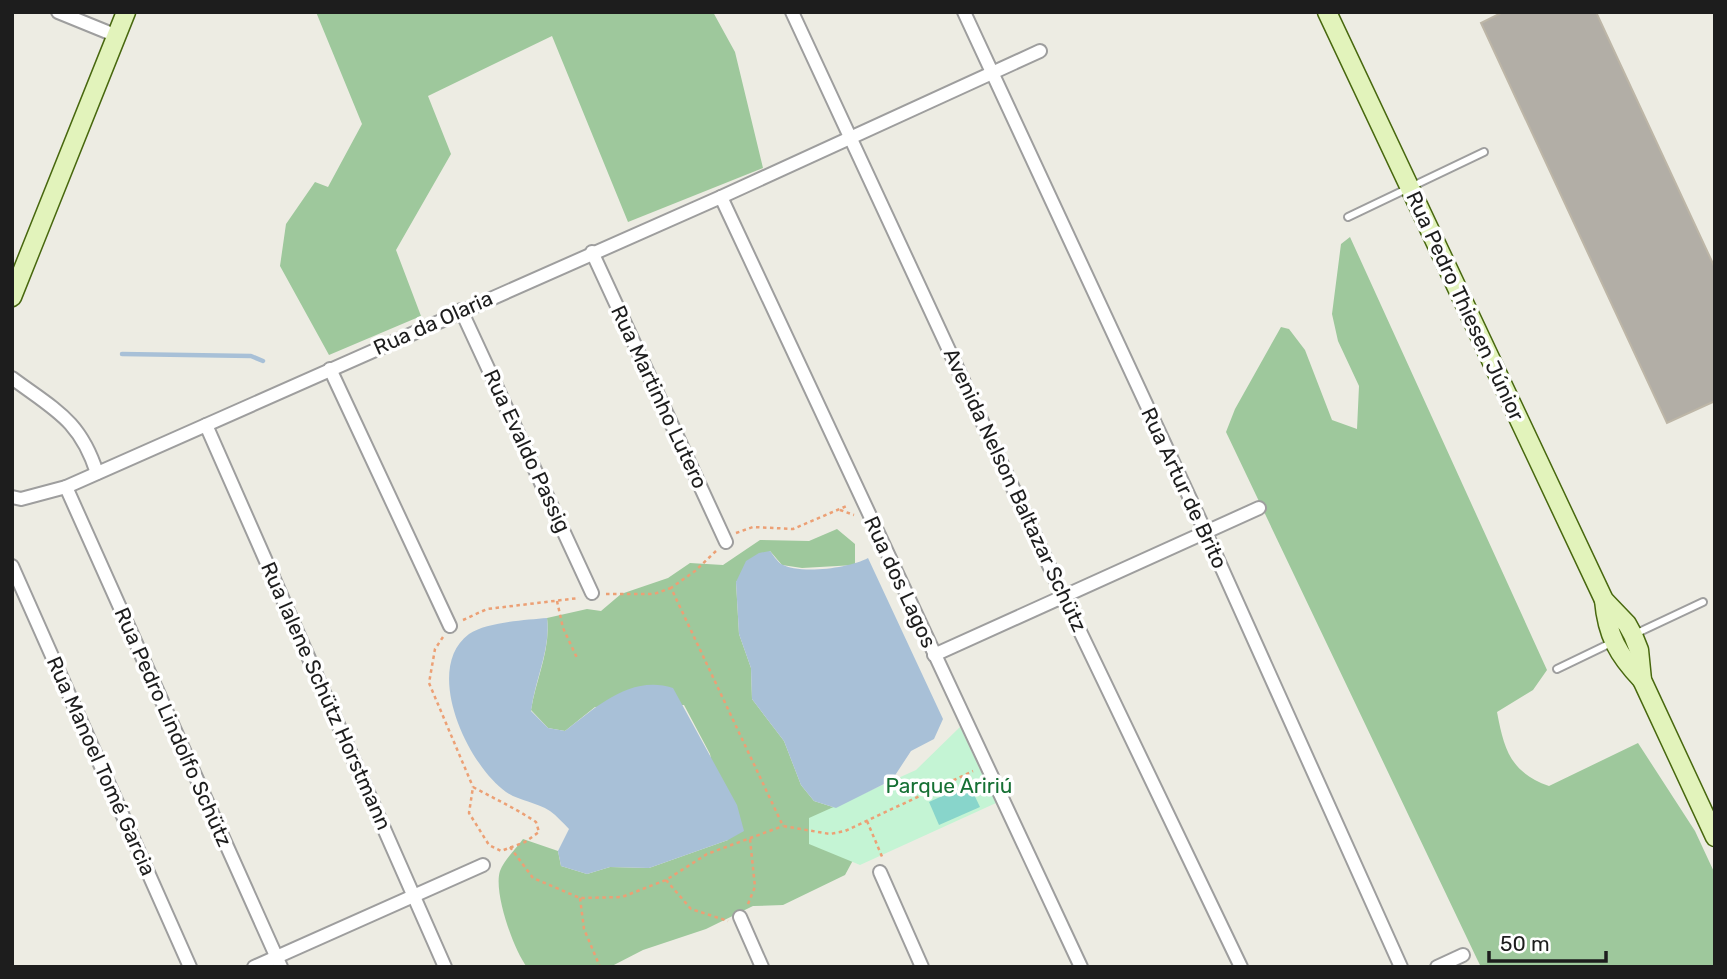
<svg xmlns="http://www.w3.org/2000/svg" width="1727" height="979" font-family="Rubik,sans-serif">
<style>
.forest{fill:#9ec89c}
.park{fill:#c4f4d4}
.pitch{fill:#88d5cb}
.water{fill:#a8c0d7}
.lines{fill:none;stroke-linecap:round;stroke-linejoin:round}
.stream{stroke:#a8c0d7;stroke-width:4.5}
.building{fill:#b2aea6;stroke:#bdb6a7;stroke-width:2}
.service-casing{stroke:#9e9e9e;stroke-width:10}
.minor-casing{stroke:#9e9e9e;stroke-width:16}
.secondary-casing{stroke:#48680f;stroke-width:21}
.path{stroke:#eca075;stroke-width:2.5;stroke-dasharray:3.5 3.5;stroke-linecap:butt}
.service{stroke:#fff;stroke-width:6}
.minor{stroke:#fff;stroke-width:12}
.secondary{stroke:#e2f3bb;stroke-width:18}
.labels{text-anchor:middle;stroke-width:7;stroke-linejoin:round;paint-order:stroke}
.street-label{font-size:21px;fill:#1d1d1d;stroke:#fff}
.park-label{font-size:21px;fill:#167034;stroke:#fff}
</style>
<rect width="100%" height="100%" fill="#edece3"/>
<g class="forest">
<polygon points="316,12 713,12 735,52 763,168 628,222 552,36 428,96 451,154 396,250 421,316 329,355 280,266 286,224 315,182 328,187 362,124"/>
<path d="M 1350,237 L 1547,670 L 1533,690 L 1497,712 C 1504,749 1510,772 1549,786 L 1638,743 L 1695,831 L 1715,874 L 1715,967 L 1481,967 L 1477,959 L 1226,432 L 1235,409 L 1281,327 L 1289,329 L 1305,350 L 1332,420 L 1357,429 L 1359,386 L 1338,341 L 1332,314 L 1341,244 Z"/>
<path d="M 837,529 L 855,544 L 855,565 L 802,568 L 782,565 L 770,551 L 736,582 L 739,634 L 751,668 L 752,699 L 784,741 L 801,785 L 814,801 L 836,808 L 858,851 L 845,875 L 783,905 L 753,906 L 706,929 L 643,950 L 610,967 L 527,967 C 514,951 493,892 500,871 C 504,860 516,849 523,839 L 558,851 L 561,866 L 587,874 L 610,867 L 649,868 L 728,840 L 710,754 L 684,705 L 595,707 L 565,731 L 548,728 L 531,710 C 536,679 551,649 547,618 L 587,609 L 601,611 L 621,594 L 668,578 L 690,563 L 723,565 L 760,540 L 809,541 Z"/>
</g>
<polygon class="park" points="960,727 996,803 860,865 809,844 809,818 916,770"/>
<polygon class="pitch" points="969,784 980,807 939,825 929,802"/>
<g class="water">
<path d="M 770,551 C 773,555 777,561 781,564 C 800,575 850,568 868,558 L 943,719 L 934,739 L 911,751 L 892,780 L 836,808 L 814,801 L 801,785 L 784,741 L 752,699 L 751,668 L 739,634 L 736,582 L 746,561 L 759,553 Z"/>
<path d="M 547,618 C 551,649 535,679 531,711 L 548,728 L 565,731 C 596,707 631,674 673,688 L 737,805 L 744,831 L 728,840 L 649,868 L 610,867 L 587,874 L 561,866 L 558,851 L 569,829 C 563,823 557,816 550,811 C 536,802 519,801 506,792 C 468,765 422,669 469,634 C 487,622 526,620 547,618 Z"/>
</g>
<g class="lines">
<polyline class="stream" points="122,354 251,356 263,361"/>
</g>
<polygon class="building" points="1503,12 1596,12 1715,268 1715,401 1667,423 1481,23"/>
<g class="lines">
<g class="service-casing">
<g id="service">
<polyline points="1348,217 1484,152"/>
<polyline points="1635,634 1703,602"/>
<polyline points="1557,669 1611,643"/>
</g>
</g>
<g class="minor-casing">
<g id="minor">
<polyline points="58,12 117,36"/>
<polyline points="792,12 1064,598 1241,967"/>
<polyline points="964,12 1206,533 1401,967"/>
<polyline points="721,197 1081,967"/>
<polyline points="592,252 726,542"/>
<polyline points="461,310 592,593"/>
<polyline points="330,369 450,626"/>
<path d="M 12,378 C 55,410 80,420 97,473"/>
<polyline points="206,425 445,967"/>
<polyline points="66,487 281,967"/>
<polyline points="12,497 21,499 66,487 721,197 1040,51"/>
<polyline points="12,566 190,967"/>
<polyline points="934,655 1259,508"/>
<polyline points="880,872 922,967"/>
<polyline points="740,917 762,967"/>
<polyline points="254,967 483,865"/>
<polyline points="1437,967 1463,955"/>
</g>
</g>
<g class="secondary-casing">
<g id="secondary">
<polyline points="1327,12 1604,600 1627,624 1633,635 1639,650 1642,680 1715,837"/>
<polyline points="12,297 126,12"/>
<path d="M 1604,600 C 1607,635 1618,655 1642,680"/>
</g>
</g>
<g class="path">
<polyline points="840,510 854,515"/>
<polyline points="736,533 753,527 793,529 849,505"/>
<polyline points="716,551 695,571 671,588 783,826 830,834 845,831 973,771"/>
<polyline points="606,594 654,594 671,588"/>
<polyline points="557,601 563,628 578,660"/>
<polyline points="463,620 487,609 579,598"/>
<polyline points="443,637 435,649 429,683 473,787"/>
<path d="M 473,787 C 495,799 515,808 536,822 L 539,832 L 525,842 L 501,851 L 489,845 L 469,813 Z"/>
<polyline points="867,821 883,859"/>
<polyline points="510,847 533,878 580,898 622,897 666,880 707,854 783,826"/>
<polyline points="666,880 691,909 728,921"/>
<polyline points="580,898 584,929 600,967"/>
<polyline points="748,904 755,887 750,839"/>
</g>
<use href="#service" class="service"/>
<use href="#minor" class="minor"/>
<use href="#secondary" class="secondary"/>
</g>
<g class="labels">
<g class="street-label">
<text transform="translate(1465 306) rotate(65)" y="7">Rua Pedro Thiesen Júnior</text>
<text transform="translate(433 323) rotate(-24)" y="7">Rua da Olaria</text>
<text transform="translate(659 397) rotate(65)" y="7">Rua Martinho Lutero</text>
<text transform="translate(527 451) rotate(65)" y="7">Rua Evaldo Passig</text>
<text transform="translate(1184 488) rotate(65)" y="7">Rua Artur de Brito</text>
<text transform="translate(1015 490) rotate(65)" y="7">Avenida Nelson Baltazar Schütz</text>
<text transform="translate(900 582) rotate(65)" y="7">Rua dos Lagos</text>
<text transform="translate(326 696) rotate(66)" y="7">Rua Ialene Schütz Horstmann</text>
<text transform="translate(173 727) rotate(66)" y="7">Rua Pedro Lindolfo Schütz</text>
<text transform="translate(101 766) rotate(66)" y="7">Rua Manoel Tomé Garcia</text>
</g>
<g class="park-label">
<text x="949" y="793">Parque Aririú</text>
</g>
</g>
<rect width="1727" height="979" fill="none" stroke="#1d1d1d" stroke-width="28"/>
<path d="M1489 951v10h117v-10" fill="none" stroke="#1d1d1d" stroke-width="3.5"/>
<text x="1500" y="951" font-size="21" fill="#1d1d1d" stroke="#ffffff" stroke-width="5" paint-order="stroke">50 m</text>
</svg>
